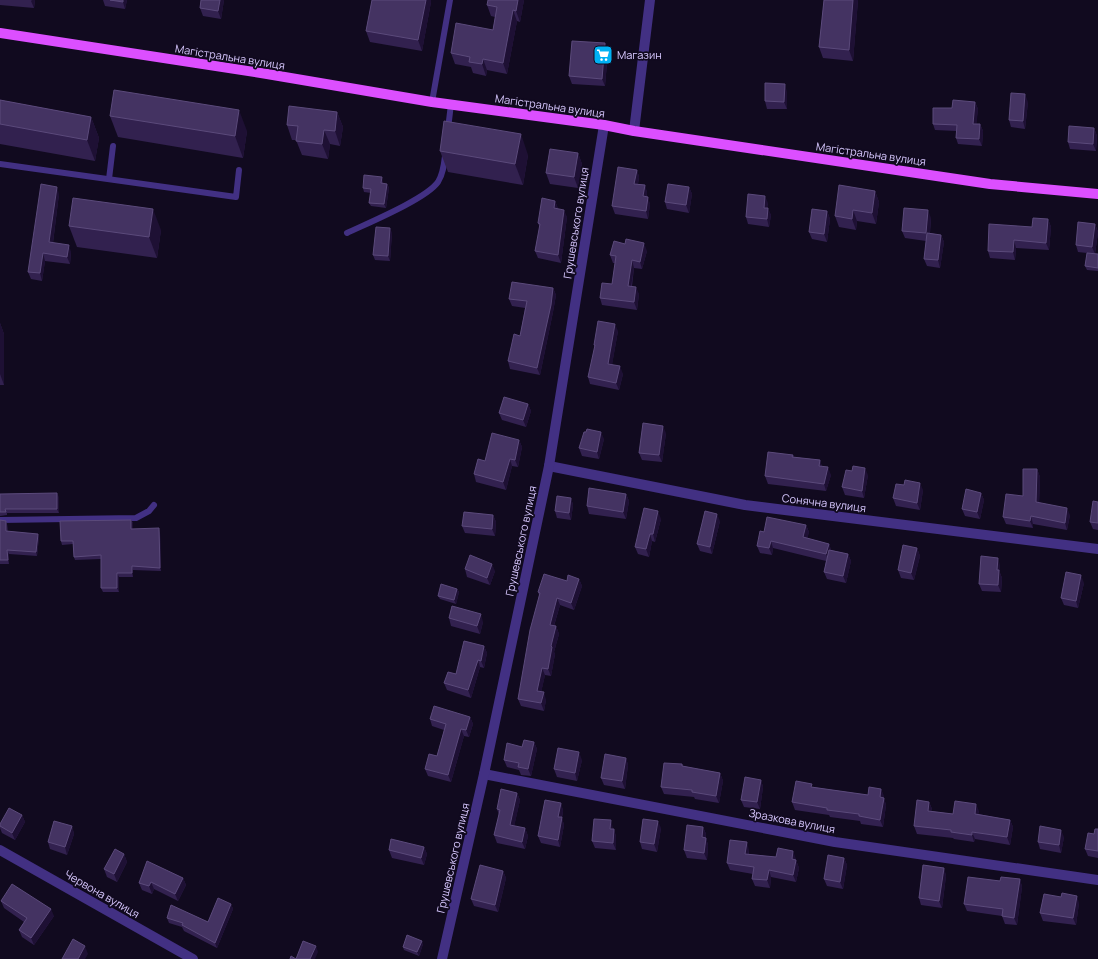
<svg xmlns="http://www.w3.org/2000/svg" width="1098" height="959" font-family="Manrope,sans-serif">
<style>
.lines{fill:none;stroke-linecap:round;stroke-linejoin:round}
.lane{stroke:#423083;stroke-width:6}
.street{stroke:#423083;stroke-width:10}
.primary{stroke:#dc4fff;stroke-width:10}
.wall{fill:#32214f}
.shaded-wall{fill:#1e1034}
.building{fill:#443362;stroke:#5b4a7b}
.labels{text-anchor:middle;stroke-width:3.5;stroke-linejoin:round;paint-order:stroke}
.poi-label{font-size:11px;fill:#d8c8ff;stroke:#110a1f;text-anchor:start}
.street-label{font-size:11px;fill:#d8c8ff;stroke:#110a1f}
</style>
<rect width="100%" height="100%" fill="#110a1f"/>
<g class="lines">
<g class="lane">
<polyline points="432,102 450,0"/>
<polyline points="448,129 451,104"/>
<polyline points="0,164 236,197 239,170"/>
<polyline points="109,179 113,146"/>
<path d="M 347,233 C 368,223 426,199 438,182 C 443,174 444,165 445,156"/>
<polyline points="0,520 136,518 149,511 154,505"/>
</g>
<g class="street">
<polyline points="634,131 650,0"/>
<polyline points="549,466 745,505 1098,549"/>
<polyline points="484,774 835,842 1098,880"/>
<polyline points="0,850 193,959"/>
<polyline points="442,959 484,774 549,466 604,125"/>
</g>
<polyline class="primary" points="0,33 267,74 432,102 604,125 634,131 990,184 1098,194"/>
</g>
<g class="wall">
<polygon points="0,0 35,0 34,8 0,5"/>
<polygon points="103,0 127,0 125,9 105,6"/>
<polygon points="201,0 224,0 221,19 203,16 200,8"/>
<polygon points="372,0 431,0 431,2 422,51 370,42 366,31"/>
<polygon points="524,0 520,22 517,21 507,74 487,70 486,76 473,73 471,67 455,64 451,53 493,30 495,17 491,16 487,5"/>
<polygon points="824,0 858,0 853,61 823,58 819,47"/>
<polygon points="605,43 608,51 605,86 572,84 569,76"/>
<polygon points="787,92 787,109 767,109 765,101"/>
<polygon points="0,100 91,117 99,138 95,161 0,144"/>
<polygon points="975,102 978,109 976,124 980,124 983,131 982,146 958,144 956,138 956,131 935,130 933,124 952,108"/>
<polygon points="1028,102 1025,129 1011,127 1009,120"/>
<polygon points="337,112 343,127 340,146 330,144 328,159 302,155 296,140 292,140 287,125"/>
<polygon points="110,116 247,131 243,158 118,137"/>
<polygon points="1094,128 1097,136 1096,151 1070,149 1068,142"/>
<polygon points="440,151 528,155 523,185 448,172"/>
<polygon points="578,153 582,164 578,188 550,184 546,173"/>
<polygon points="637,170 639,177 638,184 645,185 647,193 647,197 650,204 648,219 615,214 612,206"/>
<polygon points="383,181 383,184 387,184 389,188 386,208 371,206 369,203 371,193 364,192 363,188"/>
<polygon points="689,187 692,194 689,213 667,209 665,202"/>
<polygon points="875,191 879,202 876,224 857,221 856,230 839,227 835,216"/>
<polygon points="59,194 53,243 71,252 70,264 45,261 42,281 31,279 28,272"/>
<polygon points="555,201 558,209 567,217 561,263 538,258 535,251 540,228 538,223"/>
<polygon points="768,203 767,208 771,215 769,227 748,224 746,217"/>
<polygon points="827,211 830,219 827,242 812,239 809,232"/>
<polygon points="931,218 930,233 941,235 944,242 940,268 927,266 924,259 926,241 905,238 902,231"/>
<polygon points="1048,219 1051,227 1049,250 1016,248 1015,260 990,258 988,251 1032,227"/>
<polygon points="1095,224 1098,232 1095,254 1098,254 1098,271 1087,270 1085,266 1087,253 1078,252 1076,245"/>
<polygon points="69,226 161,230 157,258 77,247"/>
<polygon points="392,233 390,261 375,260 373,255"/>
<polygon points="647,251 642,269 634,268 632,286 639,294 637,310 602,305 600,298 612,284 615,263 613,263 610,255"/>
<polygon points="553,288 556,295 553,312 540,375 510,369 508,361 520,336 525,308 512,306 509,299"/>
<polygon points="0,323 4,334 4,385 0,385"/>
<polygon points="618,331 612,364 623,374 619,390 590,384 588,377 595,347 594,345"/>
<polygon points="528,404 531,411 526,427 502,420 499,413"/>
<polygon points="586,432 604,439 599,459 582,456 579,448"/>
<polygon points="666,433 662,462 642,460 639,453"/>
<polygon points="519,440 522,447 518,467 512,466 506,490 476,482 474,474 485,461"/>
<polygon points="793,455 794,457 820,460 822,467 831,475 826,491 768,484 765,476"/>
<polygon points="1037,469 1040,477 1039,503 1070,515 1067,530 1033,524 1033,528 1006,524 1003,517 1023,496"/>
<polygon points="868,475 864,498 845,495 842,487"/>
<polygon points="904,485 923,490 920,510 896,506 893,498"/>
<polygon points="981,493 984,500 980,519 965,516 962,509"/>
<polygon points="0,494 59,497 59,513 7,513 7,515 0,516"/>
<polygon points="626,494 629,501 626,519 589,514 587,506"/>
<polygon points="571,498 573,505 571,520 557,518 555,511"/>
<polygon points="1098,502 1098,530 1093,529 1090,522"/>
<polygon points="493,515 496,522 495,536 465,533 462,526"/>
<polygon points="661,519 655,542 652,541 649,557 638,554 635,547"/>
<polygon points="0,520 7,524 8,531 39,537 37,556 9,554 9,564 0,564"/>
<polygon points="131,520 133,523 133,529 160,532 161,571 133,570 133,577 119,577 119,592 103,592 101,588 101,559 75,560 74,557 73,544 62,545 61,541"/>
<polygon points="720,521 712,554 700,551 697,544"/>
<polygon points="806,525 809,532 807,538 829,544 831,550 848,554 851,561 846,583 827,579 824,572 826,561 773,548 772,555 760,553 757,546 764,532"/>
<polygon points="917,548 920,556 914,580 901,578 898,570"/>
<polygon points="1000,565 1000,573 1002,578 1001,592 982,591 979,584"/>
<polygon points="465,569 495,571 490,585 467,577"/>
<polygon points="579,579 582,586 574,610 560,605 554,626 556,626 559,634 554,652 555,654 551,676 545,675 541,692 546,700 544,711 521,706 518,699 539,595 538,592 567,581"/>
<polygon points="1084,583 1078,608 1064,605 1061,598"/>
<polygon points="457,589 459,592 456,604 440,599 438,596"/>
<polygon points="449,618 483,622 480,634 451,626"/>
<polygon points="484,646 487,653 484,668 480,667 471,698 447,690 444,683 456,674"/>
<polygon points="470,717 473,724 469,737 464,736 451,782 428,776 425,769 437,756 444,730 432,726 430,719"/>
<polygon points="534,742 537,749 531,776 521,775 519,770 507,767 504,760 522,747"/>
<polygon points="626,758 628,765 625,789 604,785 601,778"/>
<polygon points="582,760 577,781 557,777 554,769"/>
<polygon points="682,764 683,766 720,773 723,781 719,803 695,799 694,797 664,794 661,787"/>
<polygon points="761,780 763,787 760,809 744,807 741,800"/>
<polygon points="813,787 868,795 881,789 886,805 883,827 861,824 860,821 830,817 829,815 795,810 792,802"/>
<polygon points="517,793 520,800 514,826 525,828 528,836 525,849 497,843 494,835 499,815 497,809"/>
<polygon points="929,802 932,809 931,811 953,814 979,811 978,814 1010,820 1013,827 1010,845 975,839 974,842 954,839 953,838 917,834 914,826"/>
<polygon points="561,803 563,811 562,818 564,825 560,847 541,843 538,836"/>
<polygon points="22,815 25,822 15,840 2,833 0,828 0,824"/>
<polygon points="72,826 74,834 67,855 50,849 48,842"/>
<polygon points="703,827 706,834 706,838 708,845 707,860 687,858 684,850"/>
<polygon points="613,828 613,829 614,829 616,837 616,850 595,848 592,841"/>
<polygon points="661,828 657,852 642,849 640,842"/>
<polygon points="1098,829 1098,858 1088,856 1085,849 1094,834"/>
<polygon points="1064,837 1061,853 1040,849 1038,842"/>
<polygon points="424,847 427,854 424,865 392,858 389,850"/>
<polygon points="749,850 749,854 796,859 796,860 799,868 796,882 771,877 770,888 755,886 752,879 753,874 730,870 727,863"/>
<polygon points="124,854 127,862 117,882 107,877 104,869"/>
<polygon points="844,858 847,865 843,889 827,886 824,879"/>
<polygon points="944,868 946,876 942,908 921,905 919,898"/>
<polygon points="503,871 506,878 498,912 474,906 471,899"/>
<polygon points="183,878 186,885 178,901 154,889 152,894 142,890 139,883"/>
<polygon points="1020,879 1022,887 1017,925 1005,924 1002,916 967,911 964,904 1000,881"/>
<polygon points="1061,897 1079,903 1076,925 1043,921 1040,913"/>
<polygon points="1,901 54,916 34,945 22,937 19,930 24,922 4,908"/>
<polygon points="231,904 233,909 217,948 184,931 182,927 169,923 167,918 208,922"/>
<polygon points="423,944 419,956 404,950 403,947"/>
</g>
<g class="shaded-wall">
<polygon points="32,0 35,0 34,8 31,1"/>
<polygon points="123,0 127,0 125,9 123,2"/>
<polygon points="220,0 224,0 221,19 218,11"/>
<polygon points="426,0 431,0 431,2 422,51 418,40"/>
<polygon points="518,0 524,0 520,22 516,11"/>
<polygon points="853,0 858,0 853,61 849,50"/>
<polygon points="513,10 517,21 507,74 503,63"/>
<polygon points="605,43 608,51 605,86 602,79"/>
<polygon points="483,59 487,70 486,76 482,64"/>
<polygon points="785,84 787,92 787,109 784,102"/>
<polygon points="1025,94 1028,102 1025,129 1023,121"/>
<polygon points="975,102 978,109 976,131 973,124"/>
<polygon points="239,110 247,131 243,158 235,136"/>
<polygon points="337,112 343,127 340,146 335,131"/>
<polygon points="91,117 99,138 95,161 87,140"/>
<polygon points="980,124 983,131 982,146 979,139"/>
<polygon points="1094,128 1097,136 1096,151 1093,144"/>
<polygon points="324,130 330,144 328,159 322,144"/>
<polygon points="521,134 528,155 523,185 515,164"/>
<polygon points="578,153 582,164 578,188 574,177"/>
<polygon points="637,170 639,177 637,191 634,184"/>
<polygon points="382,177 383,181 382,187 381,183"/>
<polygon points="387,184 389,188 386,208 384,204"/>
<polygon points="645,185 647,193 646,204 643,196"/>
<polygon points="57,187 59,194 52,250 49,242"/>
<polygon points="689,187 692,194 689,213 686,205"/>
<polygon points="875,191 879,202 876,224 872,213"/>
<polygon points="765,196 768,203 766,215 764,208"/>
<polygon points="648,197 650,204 648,219 646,211"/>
<polygon points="555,201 558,208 557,216 554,208"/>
<polygon points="768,208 771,215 769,227 767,219"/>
<polygon points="153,209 161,230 157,258 149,237"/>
<polygon points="564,210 567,217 561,263 558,255"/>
<polygon points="853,210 857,221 856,230 852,219"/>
<polygon points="928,210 931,218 929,241 926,233"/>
<polygon points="827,211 830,219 827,242 824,234"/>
<polygon points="1048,219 1051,227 1049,250 1046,243"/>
<polygon points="1095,224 1098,232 1095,254 1092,247"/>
<polygon points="390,228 392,233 390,261 388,256"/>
<polygon points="941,235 944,242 940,268 938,260"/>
<polygon points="1014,240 1016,248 1015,260 1013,252"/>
<polygon points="644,243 647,251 642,269 640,262"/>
<polygon points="69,245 71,252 70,264 67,257"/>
<polygon points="43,253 45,261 42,281 40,273"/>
<polygon points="632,260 634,268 630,293 628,286"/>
<polygon points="636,287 639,294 637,310 634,302"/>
<polygon points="553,288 556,295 553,312 540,375 537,368"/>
<polygon points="0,323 4,334 4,385 0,374"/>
<polygon points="615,324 618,331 611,371 608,364"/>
<polygon points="620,366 623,374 619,390 616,383"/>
<polygon points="528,404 531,411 526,427 523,420"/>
<polygon points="663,426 666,433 662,462 659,455"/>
<polygon points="601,432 604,439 599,459 597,452"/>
<polygon points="519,440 522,447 518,467 515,460"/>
<polygon points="510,459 512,466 506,490 503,482"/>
<polygon points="820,460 822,468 819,466"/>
<polygon points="828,467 831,475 826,491 824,484"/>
<polygon points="865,468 868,475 864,498 862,491"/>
<polygon points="1037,469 1040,477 1039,510 1036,502"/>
<polygon points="920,483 923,490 920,510 917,503"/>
<polygon points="57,493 59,497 59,513 57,509"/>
<polygon points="981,493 984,500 980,519 977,512"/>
<polygon points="626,494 629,501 626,519 623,512"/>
<polygon points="571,498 573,505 571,520 569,513"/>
<polygon points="1067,508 1070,515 1067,530 1065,523"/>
<polygon points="658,511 661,519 655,542 653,534"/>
<polygon points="717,514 720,521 712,554 710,547"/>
<polygon points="493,515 496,522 495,536 492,529"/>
<polygon points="1031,516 1033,524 1033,528 1030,521"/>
<polygon points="131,520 133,523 133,533 131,529"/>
<polygon points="6,521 7,524 8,535 6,531"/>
<polygon points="806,525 809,532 806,545 803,537"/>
<polygon points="159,528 160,532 161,571 160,568"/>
<polygon points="38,534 39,537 37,556 36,552"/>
<polygon points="650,534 652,541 649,557 646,549"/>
<polygon points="771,541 773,548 772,555 769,548"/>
<polygon points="829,544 832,552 829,562 826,554"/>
<polygon points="917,548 920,556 914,580 911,573"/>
<polygon points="7,550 9,554 9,564 8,560"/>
<polygon points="848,554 851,561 846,583 843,576"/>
<polygon points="998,558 1000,565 1000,573 1002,578 1001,592 998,585 997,570"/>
<polygon points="492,564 495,571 490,585 487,578"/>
<polygon points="132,566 133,570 133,577 132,573"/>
<polygon points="117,573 119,577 119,592 117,588"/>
<polygon points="1081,575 1084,583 1078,608 1076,601"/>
<polygon points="579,579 582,586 574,610 571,603"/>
<polygon points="457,589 459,592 456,604 454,600"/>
<polygon points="557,598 560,605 552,632 550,625"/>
<polygon points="481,614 483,622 480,634 477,626"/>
<polygon points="556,626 559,634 554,652 555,654 551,676 548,669 551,646"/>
<polygon points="484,646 487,653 484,668 481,661"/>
<polygon points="478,660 480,667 471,698 468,690"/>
<polygon points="542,668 545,675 540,698 537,691"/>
<polygon points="544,692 546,700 544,711 541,703"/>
<polygon points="470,717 473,724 469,737 466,730"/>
<polygon points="461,729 464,736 451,782 448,775"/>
<polygon points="534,742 537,749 531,776 528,769"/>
<polygon points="579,752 582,760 577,781 575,773"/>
<polygon points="626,758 628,765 625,789 622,781"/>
<polygon points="720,773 723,781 719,803 716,796"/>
<polygon points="761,780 763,787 760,809 757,802"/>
<polygon points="881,789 884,796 882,805 880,797"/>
<polygon points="517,793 520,800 513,832 510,825"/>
<polygon points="884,798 886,805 883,827 880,820"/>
<polygon points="929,802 932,809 930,818 928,811"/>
<polygon points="561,803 563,811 562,818 564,825 560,847 558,840 558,817"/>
<polygon points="976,804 979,811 977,821 975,814"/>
<polygon points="22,815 25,822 15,840 12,833"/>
<polygon points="611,820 613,828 613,837 610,829"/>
<polygon points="1010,820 1013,827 1010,845 1007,837"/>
<polygon points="658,821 661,828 657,852 654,844"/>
<polygon points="72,826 74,834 67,855 65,847"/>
<polygon points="703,827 706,834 705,845 702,837"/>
<polygon points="525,828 528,836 525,849 522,842"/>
<polygon points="614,829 616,837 616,850 613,843"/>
<polygon points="1061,830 1064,837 1061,853 1059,845"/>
<polygon points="972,832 975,839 974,842 972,835"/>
<polygon points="706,838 708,845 707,860 704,853"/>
<polygon points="747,842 749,850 748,861 745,854"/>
<polygon points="424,847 427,854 424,865 421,858"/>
<polygon points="793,851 796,859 794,867 792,859"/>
<polygon points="124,854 127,862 117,882 114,874"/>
<polygon points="844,858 847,865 843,889 840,882"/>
<polygon points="796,860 799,868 796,882 793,875"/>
<polygon points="944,868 946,876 942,908 939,901"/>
<polygon points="769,870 771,877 770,888 767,880"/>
<polygon points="503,871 506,878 498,912 495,905"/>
<polygon points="183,878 186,885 178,901 175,894"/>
<polygon points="1020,879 1022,887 1017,925 1014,918"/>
<polygon points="151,882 154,889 152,894 149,886"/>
<polygon points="1077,896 1079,903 1076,925 1073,918"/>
<polygon points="231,904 233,909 217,948 215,943"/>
<polygon points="51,909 54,916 34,945 31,938"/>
<polygon points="422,941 423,944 419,956 417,952"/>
<polygon points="85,946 88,954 85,959 78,959"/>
<polygon points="316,946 318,952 315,959 310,959"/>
</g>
<g class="building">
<polygon points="110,0 123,0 123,2"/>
<polygon points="201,0 220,0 218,11 200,8"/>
<polygon points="372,0 426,0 418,40 366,31"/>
<polygon points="488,0 518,0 516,11 513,10 503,63 483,59 482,64 469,62 470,57 451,53 456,23 493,30 497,7 487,5"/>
<polygon points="824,0 853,0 849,50 819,47"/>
<polygon points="572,41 605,43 602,79 569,76"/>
<polygon points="765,83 785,84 784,102 765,101"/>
<polygon points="114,90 239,110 235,136 110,116"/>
<polygon points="1011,93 1025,94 1023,121 1009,120"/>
<polygon points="0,100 91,117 87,140 0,124"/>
<polygon points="953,100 975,102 973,124 980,124 979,139 956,138 957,125 933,124 933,108 952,108"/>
<polygon points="289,106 337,112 335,131 324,130 322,144 296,141 298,126 287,125"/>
<polygon points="444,121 521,134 515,164 440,151"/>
<polygon points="1069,126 1094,128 1093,144 1068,142"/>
<polygon points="550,149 578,153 574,177 546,173"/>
<polygon points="618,167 637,170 634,184 645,185 643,196 648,197 646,211 612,206"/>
<polygon points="364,175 382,177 381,183 387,184 384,204 369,203 371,189 363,188"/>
<polygon points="41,184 57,187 49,242 69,245 67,257 43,253 40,273 28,272"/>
<polygon points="668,184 689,187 686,205 665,202"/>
<polygon points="839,185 875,191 872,213 853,210 852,219 835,216"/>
<polygon points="748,194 765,196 764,208 768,208 767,219 746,217"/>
<polygon points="73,198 153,209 149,237 69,226"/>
<polygon points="542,198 555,201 554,208 564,210 558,255 535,251 540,224 538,223"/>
<polygon points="904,208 928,210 926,233 902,231"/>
<polygon points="812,209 827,211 824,234 809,232"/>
<polygon points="1033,218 1048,219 1046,243 1014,240 1013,252 988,251 989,224 1032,227"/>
<polygon points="1078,222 1095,224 1092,247 1076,245"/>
<polygon points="376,227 390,228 388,256 373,255"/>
<polygon points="927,233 941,235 938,260 924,259"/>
<polygon points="626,239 644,243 640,262 632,260 628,286 636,287 634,302 600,298 602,283 612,284 616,256 610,255 614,241 625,244"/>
<polygon points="1087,253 1098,254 1098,268 1085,266"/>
<polygon points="512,282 553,288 551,305 537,368 508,361 514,334 520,336 527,301 509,299"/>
<polygon points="598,321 615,324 608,364 620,366 616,383 588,377 595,345 594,345"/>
<polygon points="504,397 528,404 523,420 499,413"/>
<polygon points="643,423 663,426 659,455 639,453"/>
<polygon points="587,429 601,432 597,452 579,448 584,432 586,432"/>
<polygon points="492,433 519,440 515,460 510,459 503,482 474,474 478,459 485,461"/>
<polygon points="768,452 793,455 792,457 820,460 819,466 828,467 824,484 765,476"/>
<polygon points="853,466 865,468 862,491 842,487 846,470 852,471"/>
<polygon points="1023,469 1037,469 1036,502 1067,508 1065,523 1031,516 1030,521 1003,517 1006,494 1023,496"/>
<polygon points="905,480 920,483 917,503 893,498 896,484 904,485"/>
<polygon points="589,488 626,494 623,512 587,506"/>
<polygon points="966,489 981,493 977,512 962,509"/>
<polygon points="57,493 57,509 5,509 6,512 0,512 0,494"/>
<polygon points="557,496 571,498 569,513 555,511"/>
<polygon points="1093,501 1098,502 1098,523 1090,522"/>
<polygon points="644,508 658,511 653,534 650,534 646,549 635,547"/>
<polygon points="705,511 717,514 710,547 697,544"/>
<polygon points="464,512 493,515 492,529 462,526"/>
<polygon points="767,517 806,525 803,537 829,544 826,554 771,541 769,548 757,546 760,531 764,532"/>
<polygon points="0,520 6,521 6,531 38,534 36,552 7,550 8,560 0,560"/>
<polygon points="131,520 131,529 159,528 160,568 132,566 132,573 117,573 117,588 101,588 101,555 74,557 73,541 61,541 60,521"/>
<polygon points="903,545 917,548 911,573 898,570"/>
<polygon points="829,550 848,554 843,576 824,572"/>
<polygon points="470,555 492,564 487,578 465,569"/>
<polygon points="981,556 998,558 997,570 999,570 998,585 979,584"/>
<polygon points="1066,572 1081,575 1076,601 1061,598"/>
<polygon points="544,574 567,581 568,575 579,579 571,603 557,598 550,625 556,626 551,646 552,647 548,669 542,668 537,691 544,692 541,703 518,699 530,630 540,593 538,592"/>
<polygon points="441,584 457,589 454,600 438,596"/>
<polygon points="452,606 481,614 477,626 449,618"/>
<polygon points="464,641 484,646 481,661 478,660 468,690 444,683 448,672 456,674"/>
<polygon points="434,706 470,717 466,730 461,729 448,775 425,769 429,754 437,756 446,724 430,719"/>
<polygon points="524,740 534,742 528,769 518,767 519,763 504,760 507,743 522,747"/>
<polygon points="558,748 579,752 575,773 554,769"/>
<polygon points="605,754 626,758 622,781 601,778"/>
<polygon points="664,763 682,764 682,766 720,773 716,796 692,792 692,790 661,787"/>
<polygon points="745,777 761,780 757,802 741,800"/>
<polygon points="796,781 812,784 811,787 868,795 869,787 881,789 880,797 884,798 880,820 859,816 859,814 827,810 827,808 792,802"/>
<polygon points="501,789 517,793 510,825 525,828 522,842 494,835 500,810 497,809"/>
<polygon points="545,800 561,803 558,817 562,817 558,840 538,836"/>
<polygon points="917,800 929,802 928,811 953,814 955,801 976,804 975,814 1010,820 1007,837 972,832 972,835 951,832 951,830 914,826"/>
<polygon points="9,808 22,815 12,833 0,826 0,824"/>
<polygon points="594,819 611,820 610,829 614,829 613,843 592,841"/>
<polygon points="643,819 658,821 654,844 640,842"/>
<polygon points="54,821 72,826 65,847 48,842"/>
<polygon points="687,825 703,827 702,837 706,838 704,853 684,850"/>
<polygon points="1040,826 1061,830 1059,845 1038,842"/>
<polygon points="1095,829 1098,829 1098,851 1085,849 1088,833 1094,834"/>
<polygon points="391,839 424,847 421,858 389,850"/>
<polygon points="730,840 747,842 745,854 776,857 778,848 793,851 792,859 796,860 793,875 769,870 767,880 752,879 754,867 727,863"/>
<polygon points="115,849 124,854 114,874 104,869"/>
<polygon points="828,855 844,858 840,882 824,879"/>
<polygon points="147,861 183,878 175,894 151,882 149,886 139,883"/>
<polygon points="480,865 503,871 495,905 471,899"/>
<polygon points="923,865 944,868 939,901 919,898"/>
<polygon points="968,877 1000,881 1001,877 1020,879 1014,918 1002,916 1003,909 964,904"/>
<polygon points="12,884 51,909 31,938 19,930 27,918 1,901"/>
<polygon points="1062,893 1077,896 1073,918 1040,913 1044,894 1061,897"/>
<polygon points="218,898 231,904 215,943 182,925 183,923 167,918 171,905 208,922"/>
<polygon points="407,935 422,941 417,952 403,947"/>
<polygon points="73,939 85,946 78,959 62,959"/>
<polygon points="303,941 316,946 310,959 290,959 291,956 296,959"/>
</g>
<defs>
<g id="supermarket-square" transform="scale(1)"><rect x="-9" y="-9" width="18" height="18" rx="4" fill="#00b1f3" stroke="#110a1f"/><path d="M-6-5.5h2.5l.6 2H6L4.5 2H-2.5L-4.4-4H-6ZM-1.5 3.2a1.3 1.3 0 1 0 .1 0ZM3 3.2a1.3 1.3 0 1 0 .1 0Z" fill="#fff"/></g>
</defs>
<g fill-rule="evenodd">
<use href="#supermarket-square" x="603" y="55"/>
</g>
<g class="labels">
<g class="poi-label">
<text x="617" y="59">Магазин</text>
</g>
<g class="street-label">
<text transform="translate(230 57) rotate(9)" y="4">Магістральна вулиця</text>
<text transform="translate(550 106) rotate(8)" y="4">Магістральна вулиця</text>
<text transform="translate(871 154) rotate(8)" y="4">Магістральна вулиця</text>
<text transform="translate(576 223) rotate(-81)" y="4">Грушевського вулиця</text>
<text transform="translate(824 503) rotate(7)" y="4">Сонячна вулиця</text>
<text transform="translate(521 541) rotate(-78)" y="4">Грушевського вулиця</text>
<text transform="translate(792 821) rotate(11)" y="4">Зразкова вулиця</text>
<text transform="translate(453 858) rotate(-77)" y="4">Грушевського вулиця</text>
<text transform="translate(102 894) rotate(30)" y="4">Червона вулиця</text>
</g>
</g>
</svg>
